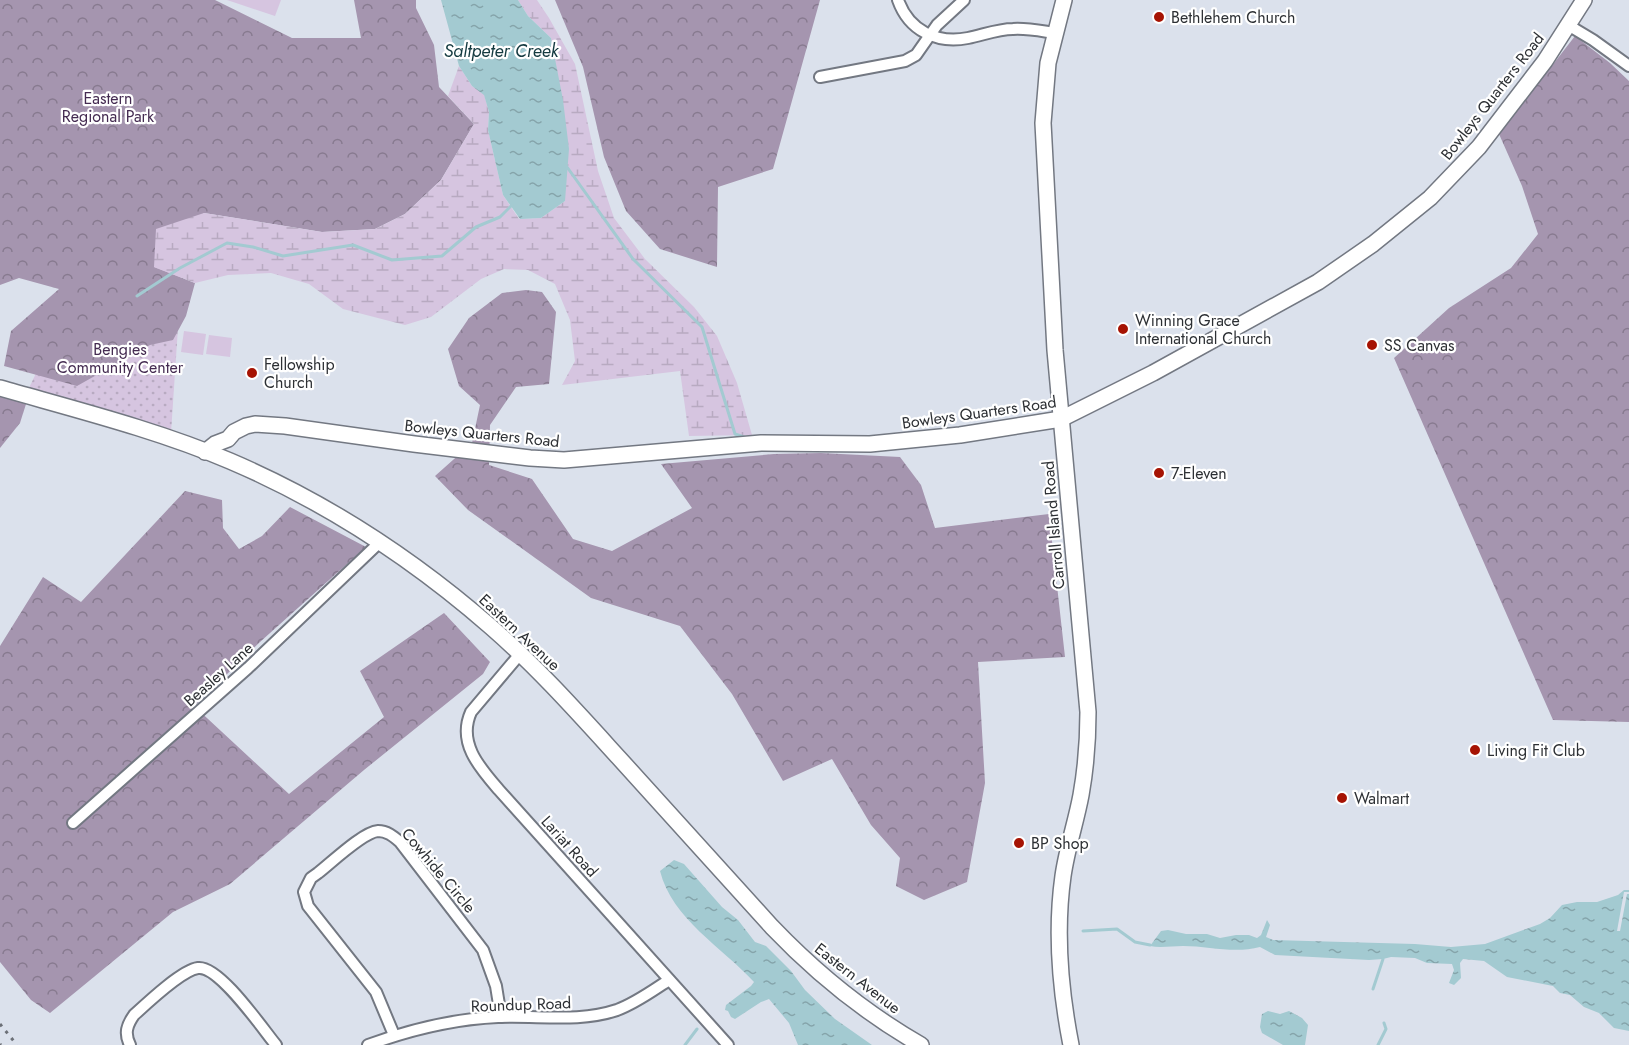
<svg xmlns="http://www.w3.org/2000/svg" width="1629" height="1045" font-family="Jost,sans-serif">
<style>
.grass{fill:url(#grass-dots)}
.forest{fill:url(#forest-crowns)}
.wetland{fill:url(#wetland-marsh)}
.garden{fill:#d6c5e0}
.water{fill:url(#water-ripples)}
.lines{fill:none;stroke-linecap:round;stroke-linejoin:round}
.stream{stroke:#a3cad1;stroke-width:3}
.street-casing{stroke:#737882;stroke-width:14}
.secondary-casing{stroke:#737882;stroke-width:18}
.street{stroke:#fff;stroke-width:10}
.secondary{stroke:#fff;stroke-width:15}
.rail{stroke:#6c7077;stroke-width:3;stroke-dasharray:3 6;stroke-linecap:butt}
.poi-dot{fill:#a61303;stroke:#fff;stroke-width:2}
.labels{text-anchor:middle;stroke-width:4.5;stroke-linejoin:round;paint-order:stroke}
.poi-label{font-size:16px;fill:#2d3034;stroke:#fff;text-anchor:start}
.street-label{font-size:16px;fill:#2d3034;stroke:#fff}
.park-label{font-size:16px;fill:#442b51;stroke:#fff}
.water-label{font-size:18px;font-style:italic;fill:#143a40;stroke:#fff}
</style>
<defs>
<pattern id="grass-dots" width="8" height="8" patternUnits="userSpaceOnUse" patternTransform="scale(1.5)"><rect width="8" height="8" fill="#d6c5e0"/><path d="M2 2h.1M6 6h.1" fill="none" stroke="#b8aac1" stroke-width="1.8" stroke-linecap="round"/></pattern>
<pattern id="forest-crowns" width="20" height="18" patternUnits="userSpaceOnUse" patternTransform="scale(1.5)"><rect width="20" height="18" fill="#a595af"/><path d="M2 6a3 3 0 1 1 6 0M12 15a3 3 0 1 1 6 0" fill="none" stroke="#877a8f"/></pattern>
<pattern id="wetland-marsh" width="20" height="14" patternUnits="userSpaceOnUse" patternTransform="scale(1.5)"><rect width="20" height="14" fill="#d6c5e0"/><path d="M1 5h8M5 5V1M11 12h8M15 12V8" fill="none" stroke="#b8aac1"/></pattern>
<pattern id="water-ripples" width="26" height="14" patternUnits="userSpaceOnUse" patternTransform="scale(1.5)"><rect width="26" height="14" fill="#a3cad1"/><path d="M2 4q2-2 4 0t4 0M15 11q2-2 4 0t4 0" fill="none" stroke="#85a4aa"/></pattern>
</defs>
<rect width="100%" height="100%" fill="#dbe1ec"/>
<polygon class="grass" points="184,237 171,433 28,390 51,342"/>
<g class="forest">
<polygon points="0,0 215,0 292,38 361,38 354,0 416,0 416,8 434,45 439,87 474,124 441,180 405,214 375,229 322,232 204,213 154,267 195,283 186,316 173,340 150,345 77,386 4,366 11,331 59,289 19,278 0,285"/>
<polygon points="555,0 820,0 773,169 718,187 717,267 660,249 626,211 604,157 583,67"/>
<polygon points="1575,36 1610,63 1629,81 1629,722 1553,720 1394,358 1449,308 1511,268 1538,234 1522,186 1499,134"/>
<polygon points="526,290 542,292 556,312 549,384 516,387 490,425 489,465 532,479 573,539 612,551 692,508 661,464 774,454 821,453 900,457 921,485 935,528 1049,514 1065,657 978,662 985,783 967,882 924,900 896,886 900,858 871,825 832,759 783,781 732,694 680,626 591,598 468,510 435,476 472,443 480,405 459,386 448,349 469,318 502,293"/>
<polygon points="0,396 26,404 20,423 0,448"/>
<polygon points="185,491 222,500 223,528 239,549 262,536 290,507 366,547 260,642 194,706 289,794 384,717 360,671 444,613 490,662 483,674 364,770 230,884 173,912 50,1013 31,1000 0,962 0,646 43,577 81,602"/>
</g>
<polygon class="wetland" points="518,0 537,0 549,18 575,64 598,171 614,218 645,259 694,307 717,336 737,383 752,435 689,436 680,371 562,385 575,361 570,320 555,284 528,270 504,269 481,279 431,317 405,325 343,309 309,284 271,273 228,275 195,283 154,267 156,229 204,213 322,232 375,229 405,214 441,180 474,124 448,96 459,66 472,86 484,94 489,112 488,130 503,195 519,219 541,218 565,201 551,38 528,16"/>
<g class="garden">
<polygon points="227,0 281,0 275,16"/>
<polygon points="184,331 206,334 203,355 181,352"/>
<polygon points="209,335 232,338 230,357 206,354"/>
</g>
<g class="water">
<polygon points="441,0 518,0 528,16 551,38 563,100 569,149 565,201 541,218 520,219 503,195 488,130 489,112 484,95 472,86 459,66"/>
<path d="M 674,860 L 684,864 L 722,907 L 738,920 L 755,942 L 766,946 L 791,971 L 805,990 L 835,1019 L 872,1045 L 798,1045 L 789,1023 L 769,999 L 761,1002 L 735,1019 L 731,1017 L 728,1011 L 725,1010 L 726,1005 L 751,986 L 754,982 C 722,947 672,919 660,871 Z"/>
<path d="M 1624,890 L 1629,890 L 1629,892 L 1624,892 L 1617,931 L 1620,931 L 1627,894 L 1629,894 L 1629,1031 L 1614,1028 L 1599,1013 L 1584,1007 L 1570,995 L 1560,993 L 1553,986 L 1507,977 L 1484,961 L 1463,959 L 1460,963 L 1461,978 L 1454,985 L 1449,983 L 1454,970 L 1452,964 L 1427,963 L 1415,958 L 1391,957 L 1383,959 L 1369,960 L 1275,955 L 1260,947 C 1234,954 1209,946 1183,946 C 1172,946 1160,948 1150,946 L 1161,931 L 1168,930 L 1186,934 L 1207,934 L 1220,938 L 1236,935 L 1249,935 L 1257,938 L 1261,935 L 1267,920 L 1270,925 L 1266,937 L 1273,940 L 1415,944 L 1451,947 L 1485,944 L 1540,924 L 1550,918 L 1562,905 L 1577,902 L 1597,902 L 1618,895 Z"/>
<polygon points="1268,1011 1280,1014 1289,1011 1302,1018 1308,1025 1305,1045 1283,1045 1262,1033 1260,1027 1262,1014"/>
</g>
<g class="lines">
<g class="stream">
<polyline points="567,167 633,259 702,327 735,434 744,437"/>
<polyline points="137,296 180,268 227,243 253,247 283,256 353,245 392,260 442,256 476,227 500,217 512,205"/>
<polyline points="1083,931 1117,929 1135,942 1150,945"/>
<polyline points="1373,989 1383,959"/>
<polyline points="685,1045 697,1029"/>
<polyline points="1378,1045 1386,1029 1384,1023"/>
</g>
<g class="street-casing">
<g id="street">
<path d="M 898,0 C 909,31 937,44 968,38 C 983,35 998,29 1013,29 C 1027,28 1041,31 1055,33"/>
<polyline points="1568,25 1593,40 1629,66"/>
<polyline points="820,77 905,61 916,55 937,25 964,0"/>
<path d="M 520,654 L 471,712 C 457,743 480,768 499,790 L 728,1045"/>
<polyline points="73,823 248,668 380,542"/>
<path d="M 394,1035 L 376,992 L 308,906 L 304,892 L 311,878 L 318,873 C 331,863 363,832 378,831 C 387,831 393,836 400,842 L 483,950 L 496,986 L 501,1017"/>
<path d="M 130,1045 C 124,1033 127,1025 134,1015 C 147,1003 182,970 198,968 C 219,965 262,1028 276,1045"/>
<path d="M 368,1045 C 409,1030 454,1019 498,1017 C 538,1015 578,1023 617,1010 C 636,1003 652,991 669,980"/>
</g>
</g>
<g class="secondary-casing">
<g id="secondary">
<path d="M 1064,0 L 1048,63 L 1043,123 L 1055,350 L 1088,712 C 1088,740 1086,767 1081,795 C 1076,822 1067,848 1063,876 C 1055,933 1060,989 1071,1045"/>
<path d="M 0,388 C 77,410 157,430 230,461 C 326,502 413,559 491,627 C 537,667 578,713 619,758 C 670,814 721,871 772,927 C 816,973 865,1013 921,1045"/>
<polyline points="205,452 215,444 228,439 234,432 246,426 255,424 285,426 414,444 530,458 564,460 761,443 870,444 960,435 1061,419 1153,373 1318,282 1373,244 1430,198 1479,147 1545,61 1584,0"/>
</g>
</g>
<use href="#street" class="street"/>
<use href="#secondary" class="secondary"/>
<g class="rail">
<polyline points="0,1024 17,1045"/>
<polyline points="0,1044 1,1045"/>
</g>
</g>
<g class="poi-dot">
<circle cx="1159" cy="17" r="6"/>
<circle cx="1123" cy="329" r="6"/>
<circle cx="1372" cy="345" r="6"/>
<circle cx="252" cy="373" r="6"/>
<circle cx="1159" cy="473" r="6"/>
<circle cx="1475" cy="750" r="6"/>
<circle cx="1342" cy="798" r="6"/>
<circle cx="1019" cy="843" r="6"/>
</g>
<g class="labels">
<g class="poi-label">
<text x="1171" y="23">Bethlehem Church</text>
<text x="1135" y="326">Winning Grace<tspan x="1135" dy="18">International Church</tspan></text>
<text x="1384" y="351">SS Canvas</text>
<text x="264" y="370">Fellowship<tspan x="264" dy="18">Church</tspan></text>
<text x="1171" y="479">7-Eleven</text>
<text x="1487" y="756">Living Fit Club</text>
<text x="1354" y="804">Walmart</text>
<text x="1031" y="849">BP Shop</text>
</g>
<g class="street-label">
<text transform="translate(1492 96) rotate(-52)" y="6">Bowleys Quarters Road</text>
<text transform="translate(979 412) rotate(-8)" y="6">Bowleys Quarters Road</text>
<text transform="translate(482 433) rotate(6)" y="6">Bowleys Quarters Road</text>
<text transform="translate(1053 525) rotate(-95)" y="6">Carroll Island Road</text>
<text transform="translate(520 632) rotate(43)" y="6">Eastern Avenue</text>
<text transform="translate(218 674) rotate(-42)" y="6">Beasley Lane</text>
<text transform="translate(570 846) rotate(48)" y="6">Lariat Road</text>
<text transform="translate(439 870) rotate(50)" y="6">Cowhide Circle</text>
<text transform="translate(858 978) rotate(38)" y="6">Eastern Avenue</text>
<text transform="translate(521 1004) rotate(-2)" y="6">Roundup Road</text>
</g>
<g class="park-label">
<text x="108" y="104">Eastern<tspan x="108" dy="18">Regional Park</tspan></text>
<text x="120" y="355">Bengies<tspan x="120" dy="18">Community Center</tspan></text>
</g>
<g class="water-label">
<text x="501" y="57">Saltpeter Creek</text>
</g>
</g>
</svg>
